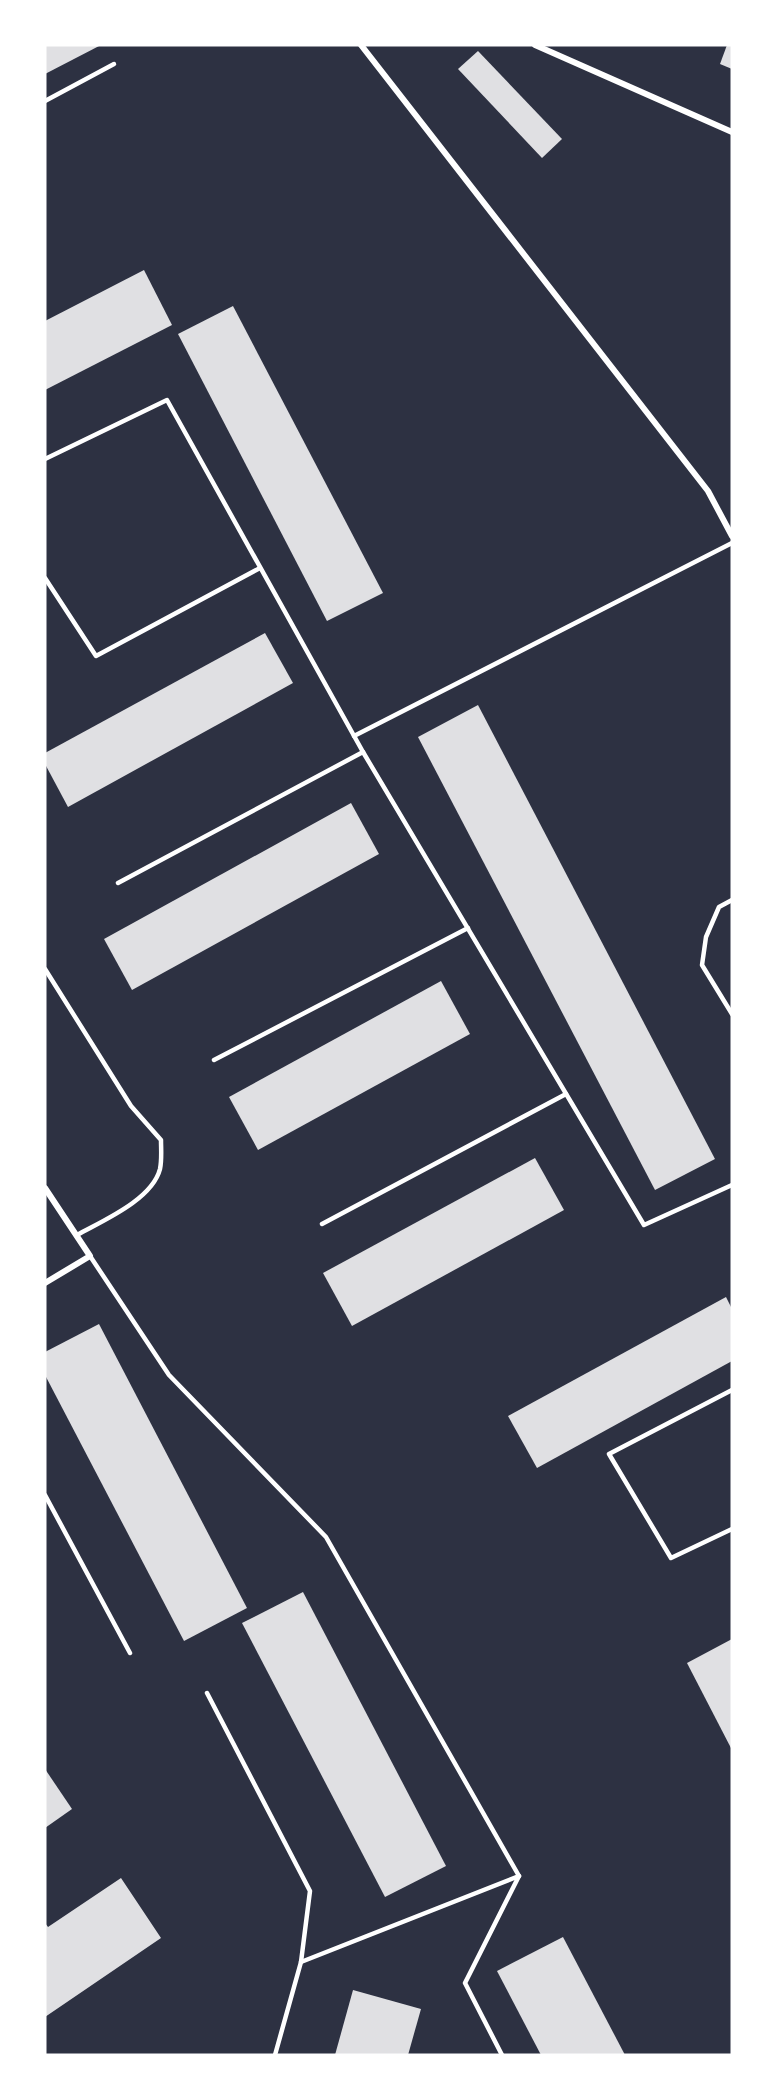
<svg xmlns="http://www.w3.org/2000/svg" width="777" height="2100" font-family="'Fira Sans',sans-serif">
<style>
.building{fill:#e0e0e3}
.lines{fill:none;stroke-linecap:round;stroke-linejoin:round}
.service{stroke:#fff;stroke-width:4.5}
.minor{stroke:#fff;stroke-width:6}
</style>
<rect width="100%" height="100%" fill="#2d3142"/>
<g class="building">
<polygon points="45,45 101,45 45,74"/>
<polygon points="727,45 732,45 732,69 720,64"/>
<polygon points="478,51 562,139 542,158 458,69"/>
<polygon points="144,270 172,325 45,390 45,321"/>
<polygon points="233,306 383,593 327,621 178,334"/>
<polygon points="265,633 293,683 68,807 45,764 45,753"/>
<polygon points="478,705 715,1159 655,1190 418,737"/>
<polygon points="351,803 379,854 132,990 104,939"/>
<polygon points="441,981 470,1034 258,1150 229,1097"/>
<polygon points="535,1158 564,1210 352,1326 323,1273"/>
<polygon points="726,1297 732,1309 732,1361 537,1468 508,1416"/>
<polygon points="99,1324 247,1608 184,1641 45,1375 45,1352"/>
<polygon points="303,1592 446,1866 385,1897 242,1623"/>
<polygon points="732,1639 732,1750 687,1663"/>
<polygon points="45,1769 72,1809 45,1828"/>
<polygon points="121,1878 161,1938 45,2017 45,1923 48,1927"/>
<polygon points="563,1937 625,2055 541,2055 497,1971"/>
<polygon points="353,1990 421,2009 408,2055 335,2055"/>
</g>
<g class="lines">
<g class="service">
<polyline points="45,101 114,64"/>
<polyline points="45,459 167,400 363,752 644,1225 732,1185"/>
<polyline points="45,578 96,656 260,568"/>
<polyline points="354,736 732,543"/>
<polyline points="118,883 363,752"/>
<polyline points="732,900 719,907 706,937 702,965 732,1014"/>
<path d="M 45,969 L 131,1106 L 161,1140 C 161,1149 162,1160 160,1169 C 152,1200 102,1221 77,1235"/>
<polyline points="214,1060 468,928"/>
<polyline points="322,1224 566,1094"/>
<polyline points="90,1256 169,1375 326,1537 519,1876 301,1962"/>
<polyline points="732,1390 609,1454 671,1558 732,1529"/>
<polyline points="45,1495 130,1653"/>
<polyline points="207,1693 310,1891 301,1962 275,2055"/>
<polyline points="502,2055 465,1983 519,1876"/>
</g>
<g class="minor">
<polyline points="361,45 708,491 732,536"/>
<polyline points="535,45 732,132"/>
<polyline points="45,1188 90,1256 45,1283"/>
</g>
</g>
<rect width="777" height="2100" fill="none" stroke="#ffffff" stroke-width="93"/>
</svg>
